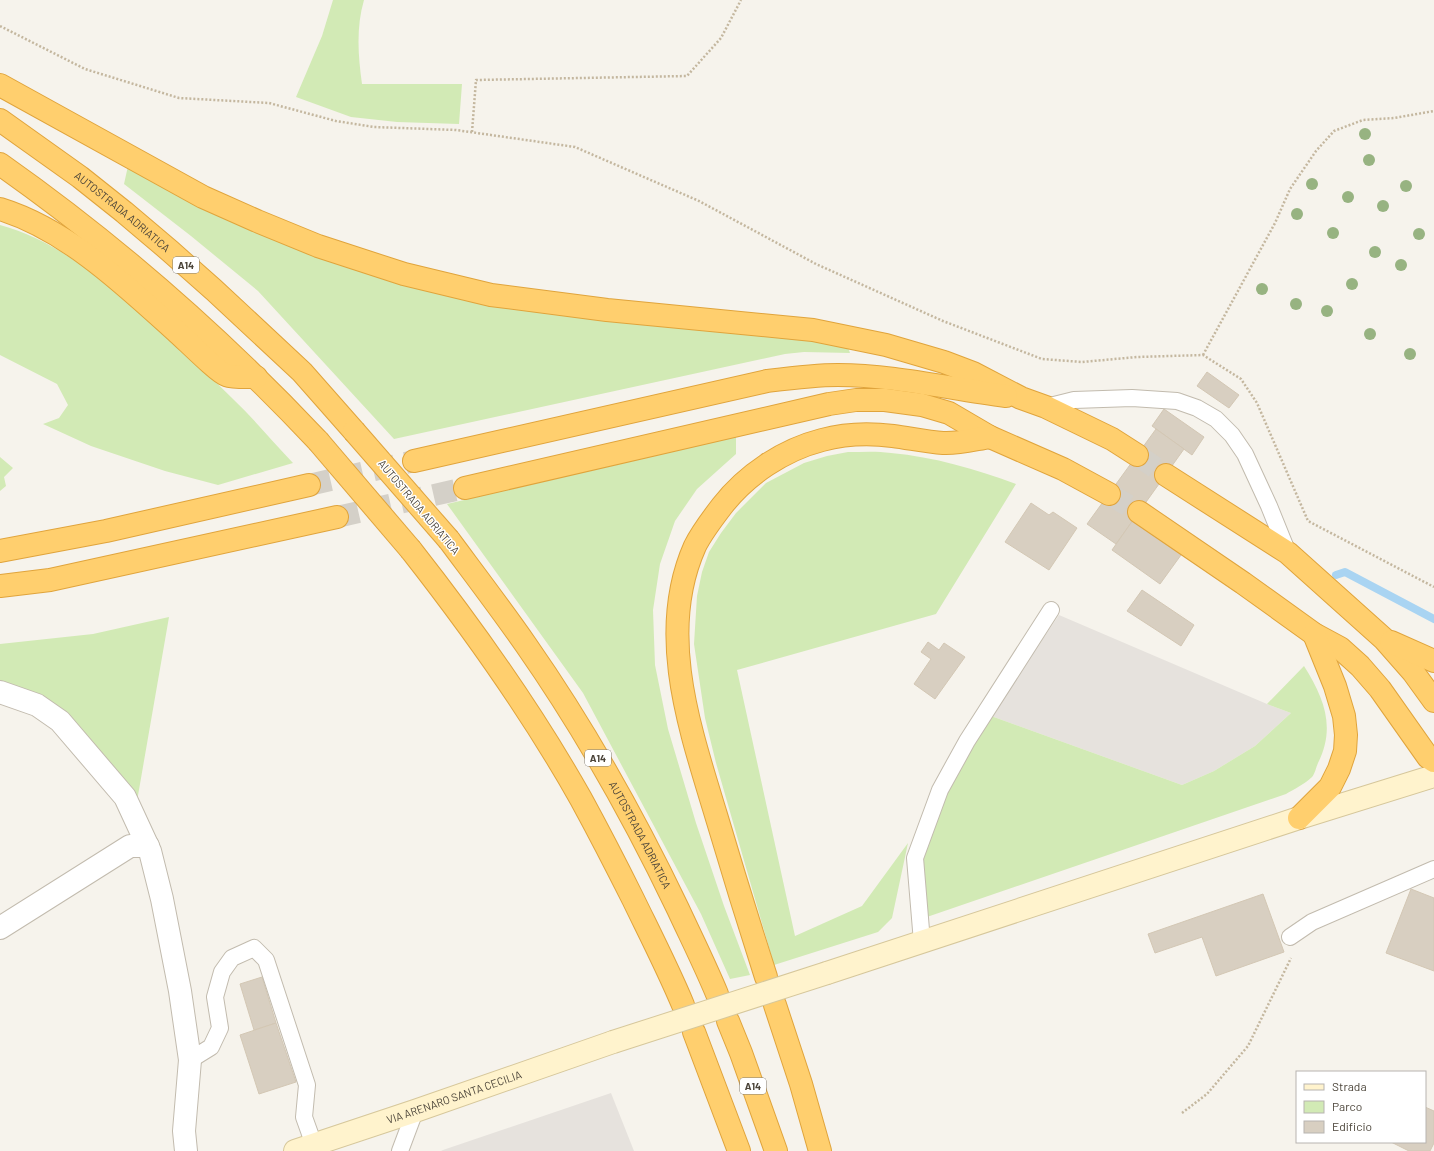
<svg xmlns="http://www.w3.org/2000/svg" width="1434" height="1151" font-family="Barlow,sans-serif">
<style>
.industrial{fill:#e6e2dd}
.green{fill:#d2eab5}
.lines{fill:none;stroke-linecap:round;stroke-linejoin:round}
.stream{stroke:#a9d4f2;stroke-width:8}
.building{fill:#d8cfc1;stroke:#d3c7b4}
.highway-tunnel{stroke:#d4d0c8;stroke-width:22;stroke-dasharray:22 11;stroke-linecap:butt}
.lane-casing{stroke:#c2bbae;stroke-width:18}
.street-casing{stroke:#c2bbae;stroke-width:24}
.secondary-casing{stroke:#d6c79b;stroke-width:24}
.highway-casing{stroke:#e0a43c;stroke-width:24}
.path{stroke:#c4b79f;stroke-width:2.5;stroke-dasharray:2 2;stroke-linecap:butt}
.lane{stroke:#fff;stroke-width:16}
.street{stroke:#fff;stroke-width:22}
.secondary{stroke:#fff3cd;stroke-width:22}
.highway{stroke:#ffcf6e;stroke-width:22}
.secondary-bridge-casing{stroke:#d6c79b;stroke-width:24;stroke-linecap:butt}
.highway-bridge-casing{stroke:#e0a43c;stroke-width:24;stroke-linecap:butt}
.secondary-bridge{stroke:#fff3cd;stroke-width:22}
.highway-bridge{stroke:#ffcf6e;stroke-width:22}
.tree{fill:#97b381}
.labels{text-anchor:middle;stroke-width:3;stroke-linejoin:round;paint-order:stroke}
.shield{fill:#fff;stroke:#817c74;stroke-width:1}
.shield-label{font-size:10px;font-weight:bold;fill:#4b4439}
.street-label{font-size:11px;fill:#4b4439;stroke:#fff}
</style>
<rect width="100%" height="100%" fill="#f6f3ec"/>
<g class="industrial">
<polygon points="1059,615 1267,704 1291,713 1255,746 1214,771 1182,785 991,716"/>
<polygon points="611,1093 634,1151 441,1151 443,1150"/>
</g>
<g class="green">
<path d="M 333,0 L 364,0 C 356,27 358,56 362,84 L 462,84 L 459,124 L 397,122 L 351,117 L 296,97 L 322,36 Z"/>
<polygon points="128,166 407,285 736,333 847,345 850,353 804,352 785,354 394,439 258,291 191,236 124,184"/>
<path d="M 0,225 C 55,240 98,276 140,313 C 172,340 203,369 233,399 C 254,419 273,442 293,463 L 218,485 L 165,471 L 91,446 L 43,424 L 59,418 L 68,405 L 57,384 L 0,355 Z"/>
<polygon points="736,436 736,454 697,489 675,521 660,564 653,610 655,665 668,729 696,823 724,906 750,975 730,979 701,914 583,693 447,504"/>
<path d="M 848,452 C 863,452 877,451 891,453 C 934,457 976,469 1016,484 L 936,614 L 737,670 L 795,936 L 862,906 L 908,843 L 892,918 L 878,932 L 774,965 L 716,763 L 705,718 L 694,644 L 697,596 L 702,572 L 709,552 L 721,533 L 736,513 L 766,483 L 804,463 L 827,456 Z"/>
<polygon points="0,457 13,468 4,477 6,486 0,491"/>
<polygon points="169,617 136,807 71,724 0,687 0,644 93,634"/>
<path d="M 1304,666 C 1324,698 1336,727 1318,763 C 1316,767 1315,774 1312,777 C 1306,783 1293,790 1286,794 L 924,918 L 923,861 L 944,794 L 991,716 L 1182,785 L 1214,771 L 1255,746 L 1291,713 L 1267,704 Z"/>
</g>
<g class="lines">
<polyline class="stream" points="1336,575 1345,572 1434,619"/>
</g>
<g class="building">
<polygon points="1207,372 1239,395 1229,408 1197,386"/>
<polygon points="1164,409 1204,437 1192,455 1152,426"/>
<polygon points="1156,429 1184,449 1116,544 1087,524"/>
<polygon points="1031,503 1049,515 1053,512 1077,528 1049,570 1005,542"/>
<polygon points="1133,520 1181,555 1160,584 1112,550"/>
<polygon points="1142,590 1194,625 1181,646 1127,611"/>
<polygon points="928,642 939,650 944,643 965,657 935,699 914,684 931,659 921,652"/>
<polygon points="1411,889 1434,898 1434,971 1386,953"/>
<polygon points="1263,894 1284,952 1216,976 1202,937 1155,953 1148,934"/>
<polygon points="262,977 276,1023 254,1030 240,984"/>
<polygon points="276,1023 296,1082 259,1094 240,1035"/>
<polygon points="1425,1107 1434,1111 1434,1143 1430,1151 1409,1151 1391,1142 1425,1142"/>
</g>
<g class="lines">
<g class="highway-tunnel">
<polyline points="1137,455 1166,475"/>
<polyline points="309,485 414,461"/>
<polyline points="1109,494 1139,512"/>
<polyline points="337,517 465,488"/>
</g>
<g class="lane-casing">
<g id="lane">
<polyline points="1046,407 1074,400 1132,398 1177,401 1197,408 1216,419 1232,435 1245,454 1269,506 1288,553"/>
<polyline points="1290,937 1312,922 1434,869"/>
<polyline points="922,942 915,858 940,790 967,741 1051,610"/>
<polyline points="190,1060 211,1047 220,1028 215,997 222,972 232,958 254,948 266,960 307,1085 304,1117 314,1145"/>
<polyline points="400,1151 415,1111"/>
</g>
</g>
<g class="street-casing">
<g id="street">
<polyline points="0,692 37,705 60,721 125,797 150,851 162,899 180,991 190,1060 184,1131 186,1151"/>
<polyline points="0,928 130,846 148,846"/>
</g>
</g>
<g class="secondary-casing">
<g id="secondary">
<polyline points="827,973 1299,818 1434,776"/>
<path id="s1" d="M 295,1151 L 415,1111 L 613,1042"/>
</g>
</g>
<g class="highway-casing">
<g id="highway">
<polyline points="0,85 203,197 257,221 318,246 404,274 491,295 607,310 813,330 886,345 944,362 973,373 1021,398 1046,407 1112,439 1137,455"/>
<path id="s2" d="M 0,120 L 80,177 L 124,212 L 170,251 L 214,290 L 302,372 L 354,431"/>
<path d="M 0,164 C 115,245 221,338 318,441"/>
<path d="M 0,209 C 68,230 126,286 178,333 C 186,340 219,373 226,375 C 235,378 247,377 256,377"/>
<path d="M 414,461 L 767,381 C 791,378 814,375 838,375 C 894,375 950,389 1006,396"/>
<polyline points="1166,475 1288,553 1384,639 1413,672 1434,701"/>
<polyline points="465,488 829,404 856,400 885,400 922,405 949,413 990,437 1063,469 1109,494"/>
<polyline points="1139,512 1243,583 1314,634 1340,648 1360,666 1380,689 1428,757 1434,761"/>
<path id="s3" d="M 449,540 C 475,575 501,609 526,645 C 584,728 634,817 678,909 C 691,937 705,965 717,994"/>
<path d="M 411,550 C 473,629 532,712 581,799 C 599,832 616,865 633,899 C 650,934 668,969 683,1005"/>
<polyline points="0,551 106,531 309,485"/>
<polyline points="0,586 50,580 337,517"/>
<polyline points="1391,642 1434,661"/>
<polyline points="1299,818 1330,787 1339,769 1345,751 1346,735 1344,716 1335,686 1314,634"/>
<path d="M 766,977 C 749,924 732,869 716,815 C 690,729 656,633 695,546 C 702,532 712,519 722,506 C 746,475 783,450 822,440 C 844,434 870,433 893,436 C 909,438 927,442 943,443 C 959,444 976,439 990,437"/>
<polyline points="775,1005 801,1084 820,1151"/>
<polyline points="728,1021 741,1053 776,1151"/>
<polyline points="694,1032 739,1151"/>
</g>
</g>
<g class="path">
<polyline points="0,26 85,69 179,98 269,103 336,121 374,127 456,130 575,147 699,201 816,264 943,321 1042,359 1082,362 1137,357 1203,355 1241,379 1257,403 1308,521 1434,587"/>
<polyline points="472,132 476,80 687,76 721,38 741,0"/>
<polyline points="1203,355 1275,223 1290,189 1316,151 1334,131 1363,120 1394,118 1434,111"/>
<polyline points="1182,1113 1207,1094 1248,1046 1291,958"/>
</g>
<use href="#lane" class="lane"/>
<use href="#street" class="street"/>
<use href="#secondary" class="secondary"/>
<use href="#highway" class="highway"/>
<g class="secondary-bridge-casing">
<polyline id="secondary-bridge" points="613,1042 827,973"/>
</g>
<g class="highway-bridge-casing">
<g id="highway-bridge">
<polyline points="354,431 449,540"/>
<polyline points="318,441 411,550"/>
</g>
</g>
<use href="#secondary-bridge" class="secondary-bridge"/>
<use href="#highway-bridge" class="highway-bridge"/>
</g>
<g class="tree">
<circle cx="1365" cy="134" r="6"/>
<circle cx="1369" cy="160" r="6"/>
<circle cx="1312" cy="184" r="6"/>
<circle cx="1406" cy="186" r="6"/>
<circle cx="1348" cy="197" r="6"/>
<circle cx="1383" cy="206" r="6"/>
<circle cx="1297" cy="214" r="6"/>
<circle cx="1333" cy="233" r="6"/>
<circle cx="1419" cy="234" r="6"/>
<circle cx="1375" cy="252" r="6"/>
<circle cx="1401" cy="265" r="6"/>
<circle cx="1352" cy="284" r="6"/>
<circle cx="1262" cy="289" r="6"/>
<circle cx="1296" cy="304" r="6"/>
<circle cx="1327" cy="311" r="6"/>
<circle cx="1370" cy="334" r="6"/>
<circle cx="1410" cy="354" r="6"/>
</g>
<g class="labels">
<g class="shield">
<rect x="173" y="257" width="26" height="16" rx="3"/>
<rect x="585" y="750" width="26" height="16" rx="3"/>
<rect x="740" y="1078" width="26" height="16" rx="3"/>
</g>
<g class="shield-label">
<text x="186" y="269">A14</text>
<text x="598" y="762">A14</text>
<text x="753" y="1090">A14</text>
</g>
<g class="street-label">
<text dy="4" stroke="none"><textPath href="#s2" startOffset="153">AUTOSTRADA ADRIATICA</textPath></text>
<text transform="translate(419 507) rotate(50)" y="4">AUTOSTRADA ADRIATICA</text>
<text dy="4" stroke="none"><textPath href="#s3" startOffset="352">AUTOSTRADA ADRIATICA</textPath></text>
<text dy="4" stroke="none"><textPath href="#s1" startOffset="168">VIA ARENARO SANTA CECILIA</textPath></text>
</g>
</g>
<rect x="1296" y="1071" width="130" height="72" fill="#ffffff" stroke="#b7b4b0"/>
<rect x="1304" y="1084" width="20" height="6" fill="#fff3cd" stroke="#b7b4b0"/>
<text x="1332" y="1091" font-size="12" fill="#4b4439">Strada</text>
<rect x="1304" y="1101" width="20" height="12" fill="#d2eab5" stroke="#b7b4b0"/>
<text x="1332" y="1111" font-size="12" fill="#4b4439">Parco</text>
<rect x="1304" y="1121" width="20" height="12" fill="#d8cfc1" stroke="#b7b4b0"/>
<text x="1332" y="1131" font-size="12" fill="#4b4439">Edificio</text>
</svg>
